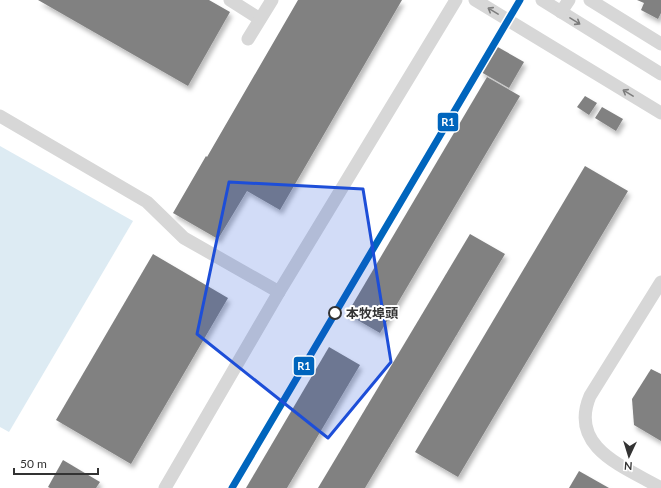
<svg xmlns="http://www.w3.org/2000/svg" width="661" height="488" font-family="Lato,'Noto Sans JP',sans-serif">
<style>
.water{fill:#ddebf3}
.building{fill:#818181;filter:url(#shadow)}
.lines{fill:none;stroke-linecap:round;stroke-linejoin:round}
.minor{stroke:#d7d7d7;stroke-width:13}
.rail-1-casing{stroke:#fff;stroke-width:10}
.rail-1{stroke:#0065bd;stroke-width:7}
.oneway{stroke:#7d7d7d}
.marked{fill:#1d4ed8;fill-opacity:0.2;stroke:#1d4ed8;stroke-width:3;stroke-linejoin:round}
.stop-dot{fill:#fff;stroke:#333;stroke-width:2}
.labels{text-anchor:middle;stroke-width:4;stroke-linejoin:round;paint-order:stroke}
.stop-label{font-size:13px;font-weight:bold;fill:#333;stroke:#fff;text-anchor:start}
.line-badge{stroke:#fff;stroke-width:1.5}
.badge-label{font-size:11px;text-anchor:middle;font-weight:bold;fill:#fff}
</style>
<defs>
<filter id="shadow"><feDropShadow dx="2.5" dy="4.5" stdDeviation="2" flood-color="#0004"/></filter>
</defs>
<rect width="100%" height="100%" fill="#fff"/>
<polygon class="water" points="0,146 133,221 9,432 0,427"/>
<g class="building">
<polygon points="38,0 209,0 230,12 188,86"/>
<polygon points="298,0 402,0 280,210 247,191 218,239 173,213 206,156 207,157"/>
<polygon points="637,0 661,0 661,13 658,19 641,10 644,3"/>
<polygon points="496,46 524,62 509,88 481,72"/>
<polygon points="487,77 520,96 380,333 347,314"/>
<polygon points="585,96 597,103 589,115 577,107"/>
<polygon points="602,107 623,119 616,131 595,118"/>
<polygon points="585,166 628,191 458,477 415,452"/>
<polygon points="470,234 505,254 365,488 318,488"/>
<polygon points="153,254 228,298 131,464 56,420"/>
<polygon points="329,347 360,365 287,488 246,488"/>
<polygon points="651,369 661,374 661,441 634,425 632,399"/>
<polygon points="63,460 100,482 96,488 50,488 48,487"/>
<polygon points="579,471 609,488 569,488"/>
</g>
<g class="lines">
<g class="minor">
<polyline points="230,0 260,19"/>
<polyline points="475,0 661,113"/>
<polyline points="542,0 661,74"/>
<polyline points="590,0 661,44"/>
<polyline points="561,12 569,0"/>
<polyline points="248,39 272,0"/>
<polyline points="0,116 147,202 184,238 279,292"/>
<path d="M 661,282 L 590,396 C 568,448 625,467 661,488"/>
<polyline points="165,488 279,292 456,0"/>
</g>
<g class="rail-1-casing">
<polyline id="rail-1" points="232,488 520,0"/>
</g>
<use href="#rail-1" class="rail-1"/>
</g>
<defs><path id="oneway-shaft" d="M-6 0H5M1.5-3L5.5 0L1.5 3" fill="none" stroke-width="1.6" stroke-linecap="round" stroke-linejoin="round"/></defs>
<g class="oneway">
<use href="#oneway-shaft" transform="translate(493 11) rotate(-149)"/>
<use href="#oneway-shaft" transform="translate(575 21) rotate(32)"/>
<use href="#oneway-shaft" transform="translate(628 93) rotate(-149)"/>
</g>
<path class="marked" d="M 229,182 L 363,189 L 391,362 L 328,438 L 197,334 Z"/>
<circle class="stop-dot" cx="335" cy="313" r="6"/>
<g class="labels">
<g class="stop-label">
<text x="346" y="318">本牧埠頭</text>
</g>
</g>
<g class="line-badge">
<rect x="437" y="112" width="22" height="20" rx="4" fill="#0065bd"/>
<rect x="293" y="356" width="22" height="20" rx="4" fill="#0065bd"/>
</g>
<g class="badge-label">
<text x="448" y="126">R1</text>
<text x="304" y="370">R1</text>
</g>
<g transform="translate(629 456) rotate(184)" stroke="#ffffff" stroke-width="3" paint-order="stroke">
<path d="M0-3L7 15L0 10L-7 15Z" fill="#333333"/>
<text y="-6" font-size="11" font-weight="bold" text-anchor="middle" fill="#333333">N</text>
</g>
<path d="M14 468v6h84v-6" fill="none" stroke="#333333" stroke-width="2"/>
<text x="20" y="468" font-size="12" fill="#333333" stroke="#ffffff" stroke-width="3" paint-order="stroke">50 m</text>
</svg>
